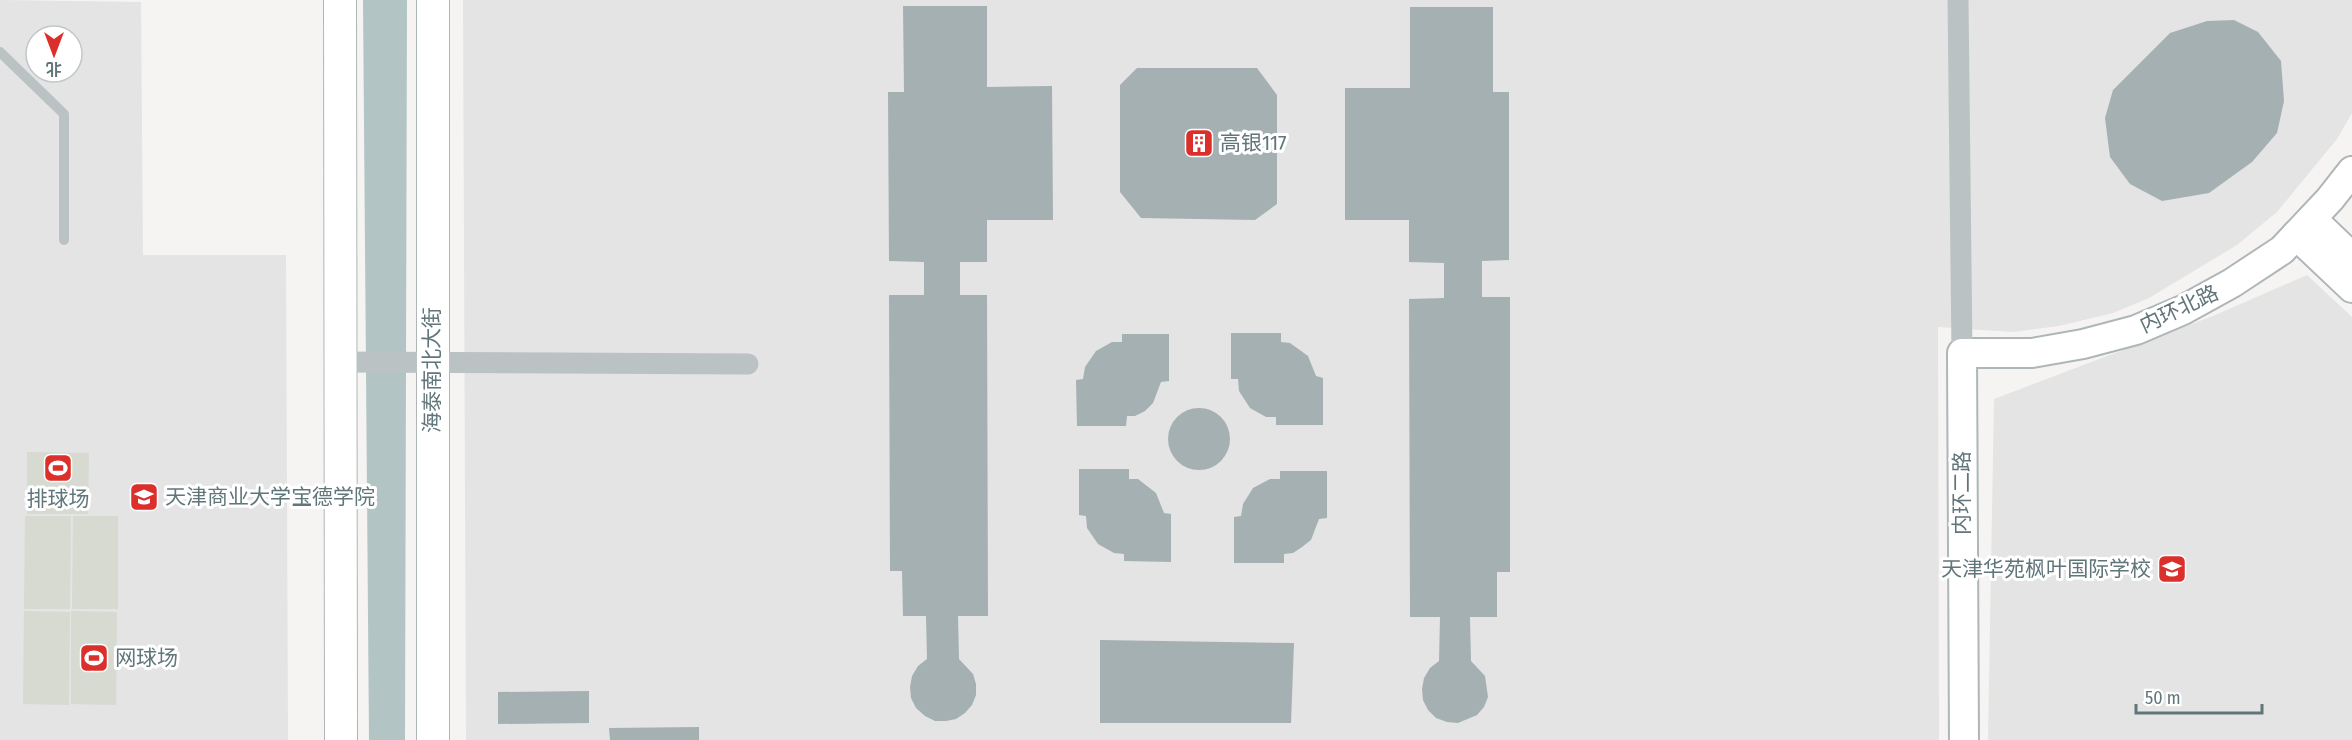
<svg xmlns="http://www.w3.org/2000/svg" width="2352" height="740" font-family="'Fira Sans Condensed','Noto Sans SC',sans-serif">
<style>
.built{fill:#e3e4e3;fill-rule:evenodd}
.green{fill:#d6dad1}
.water{fill:#b3c4c5}
.building{fill:#a5b0b2}
.lines{fill:none;stroke-linecap:round;stroke-linejoin:round}
.secondary-casing{stroke:#aeb6b8;stroke-width:32}
.primary-casing{stroke:#afb6b8;stroke-width:34}
.lane{stroke:#bbc2c3;stroke-width:10}
.street{stroke:#bbc2c3;stroke-width:21}
.secondary{stroke:#fff;stroke-width:28}
.primary{stroke:#fff;stroke-width:32}
.labels{text-anchor:middle;stroke-width:6;stroke-linejoin:round;paint-order:stroke}
.poi-label{font-size:21px;fill:#61767b;stroke:#fff;text-anchor:start}
.street-label{font-size:21px;fill:#61767b;stroke:#fff}
</style>
<rect width="100%" height="100%" fill="#f5f4f2"/>
<g class="built">
<path d="M 0,0 L 141,2 L 143,255 L 286,255 L 288,740 L 0,740 ZM 36,36 L 72,36 L 72,72 L 36,72 Z"/>
<polygon points="463,0 2352,0 2352,113 2337,139 2277,212 2237,245 2149,298 2113,313 2059,326 2013,332 1938,327 1939,740 466,740"/>
<polygon points="2307,275 2352,317 2352,740 1988,740 1994,399 2213,316"/>
</g>
<g class="green">
<polygon points="27,452 89,453 88,514 27,514"/>
<polygon points="25,516 71,516 70,609 24,609"/>
<polygon points="73,516 118,516 118,609 72,609"/>
<polygon points="24,611 70,612 69,705 23,704"/>
<polygon points="71,611 117,612 116,705 71,704"/>
</g>
<polygon class="water" points="363,0 407,0 405,740 369,740"/>
<g class="building">
<polygon points="903,6 987,6 987,87 1052,86 1053,220 987,220 987,262 960,262 960,295 987,295 988,616 958,616 959,659 973,674 976,684 976,695 972,705 965,713 956,719 946,721 935,721 925,716 916,708 911,698 910,687 912,676 918,666 927,659 926,616 903,616 902,571 890,571 889,295 924,295 924,262 889,261 888,92 904,92"/>
<polygon points="1410,7 1493,7 1493,92 1509,92 1509,260 1482,261 1482,297 1510,297 1510,572 1497,572 1497,617 1470,617 1471,661 1485,676 1488,697 1484,707 1477,715 1458,723 1447,722 1436,718 1428,710 1423,700 1422,689 1424,678 1430,668 1439,661 1440,617 1410,617 1409,299 1444,298 1444,263 1409,262 1409,220 1345,220 1345,88 1410,88"/>
<polygon points="2234,20 2258,32 2281,61 2284,101 2277,133 2252,162 2209,193 2162,201 2130,184 2110,157 2105,118 2113,90 2170,33 2207,21"/>
<polygon points="1137,68 1257,68 1277,95 1277,204 1255,220 1141,218 1120,192 1120,85"/>
<polygon points="1231,333 1281,333 1281,342 1290,343 1308,356 1316,376 1323,378 1323,425 1276,425 1276,417 1266,417 1250,408 1239,391 1238,379 1231,379"/>
<polygon points="1122,334 1169,334 1169,381 1161,382 1153,403 1145,411 1135,416 1127,416 1126,426 1077,426 1076,380 1083,379 1085,367 1096,351 1112,342 1122,342"/>
<circle cx="1199" cy="439" r="31"/>
<polygon points="1079,469 1129,469 1129,479 1138,479 1156,493 1164,513 1171,514 1171,562 1124,561 1124,554 1114,553 1098,544 1087,528 1086,516 1079,515"/>
<polygon points="1280,471 1327,471 1327,518 1319,519 1311,540 1302,547 1293,553 1284,554 1284,563 1234,563 1234,517 1241,516 1243,504 1253,488 1270,479 1280,479"/>
<polygon points="1100,640 1294,643 1291,723 1100,723"/>
<polygon points="589,691 589,723 498,724 498,692"/>
<polygon points="699,727 699,740 610,740 609,728"/>
</g>
<g class="lines">
<g class="secondary-casing">
<g id="secondary">
<polyline points="2312,219 2352,257"/>
<polyline points="2296,235 2352,288"/>
<polyline points="1964,740 1962,353 2032,353 2083,344 2136,330 2183,310 2232,283 2282,250 2330,199 2352,171"/>
</g>
</g>
<g class="primary-casing">
<g id="primary">
<polyline points="340,0 341,740"/>
<polyline points="433,0 433,740"/>
</g>
</g>
<polyline class="lane" points="0,52 64,114 64,240"/>
<g class="street">
<polyline points="1958,0 1962,353"/>
<polyline points="339,362 748,364"/>
</g>
<use href="#secondary" class="secondary"/>
<use href="#primary" class="primary"/>
</g>
<defs>
<g id="building-square" transform="scale(1.5)"><rect x="-9" y="-9" width="18" height="18" rx="4" fill="#db2f2c" stroke="#fff"/><path d="M-4-6H4V6H1V3H-1V6H-4ZM-2.5-4.3h1.7v1.8h-1.7ZM.8-4.3h1.7v1.8H.8ZM-2.5-1h1.7V.8h-1.7ZM.8-1h1.7V.8H.8Z" fill="#fff"/></g>
<g id="stadium-square" transform="scale(1.5)"><rect x="-9" y="-9" width="18" height="18" rx="4" fill="#db2f2c" stroke="#fff"/><path d="M0-5a6.5 5 0 1 0 0 10a6.5 5 0 1 0 0-10ZM-3.5-1.8h7v3.6h-7Z" fill="#fff"/></g>
<g id="university-square" transform="scale(1.5)"><rect x="-9" y="-9" width="18" height="18" rx="4" fill="#db2f2c" stroke="#fff"/><path d="M0-5L7-2L0 1L-7-2ZM-4 1L0 2.5L4 1V4Q0 6-4 4Z" fill="#fff"/></g>
<g id="school-square" transform="scale(1.5)"><rect x="-9" y="-9" width="18" height="18" rx="4" fill="#db2f2c" stroke="#fff"/><path d="M0-5L7-2L0 1L-7-2ZM-4 1L0 2.5L4 1V4Q0 6-4 4Z" fill="#fff"/></g>
</defs>
<g fill-rule="evenodd">
<use href="#building-square" x="1199" y="143"/>
<use href="#stadium-square" x="58" y="468"/>
<use href="#university-square" x="144" y="497"/>
<use href="#school-square" x="2172" y="569"/>
<use href="#stadium-square" x="94" y="658"/>
</g>
<g class="labels">
<g class="poi-label">
<text x="1220" y="150">高银117</text>
<text x="165" y="504">天津商业大学宝德学院</text>
<text x="58" y="506" text-anchor="middle">排球场</text>
<text x="2151" y="576" text-anchor="end">天津华苑枫叶国际学校</text>
<text x="115" y="665">网球场</text>
</g>
<g class="street-label">
<text transform="translate(2179 309) rotate(-25)" y="7">内环北路</text>
<text transform="translate(432 370) rotate(-90)" y="7">海泰南北大街</text>
<text transform="translate(1962 493) rotate(-90)" y="7">内环二路</text>
</g>
</g>
<g transform="translate(54 54) rotate(180)"><circle r="28" fill="#ffffff" stroke="#c0c8ca" stroke-width="1.5"/>
<path d="M0-4.5L10 22L0 15L-10 22Z" fill="#db2f2c"/>
<text y="-9" font-size="16" font-weight="bold" text-anchor="middle" fill="#61767b">北</text>
</g>
<path d="M2136 704v9h126v-9" fill="none" stroke="#61767b" stroke-width="3"/>
<text x="2145" y="704" font-size="18" fill="#61767b" stroke="#ffffff" stroke-width="4.5" paint-order="stroke">50 m</text>
</svg>
